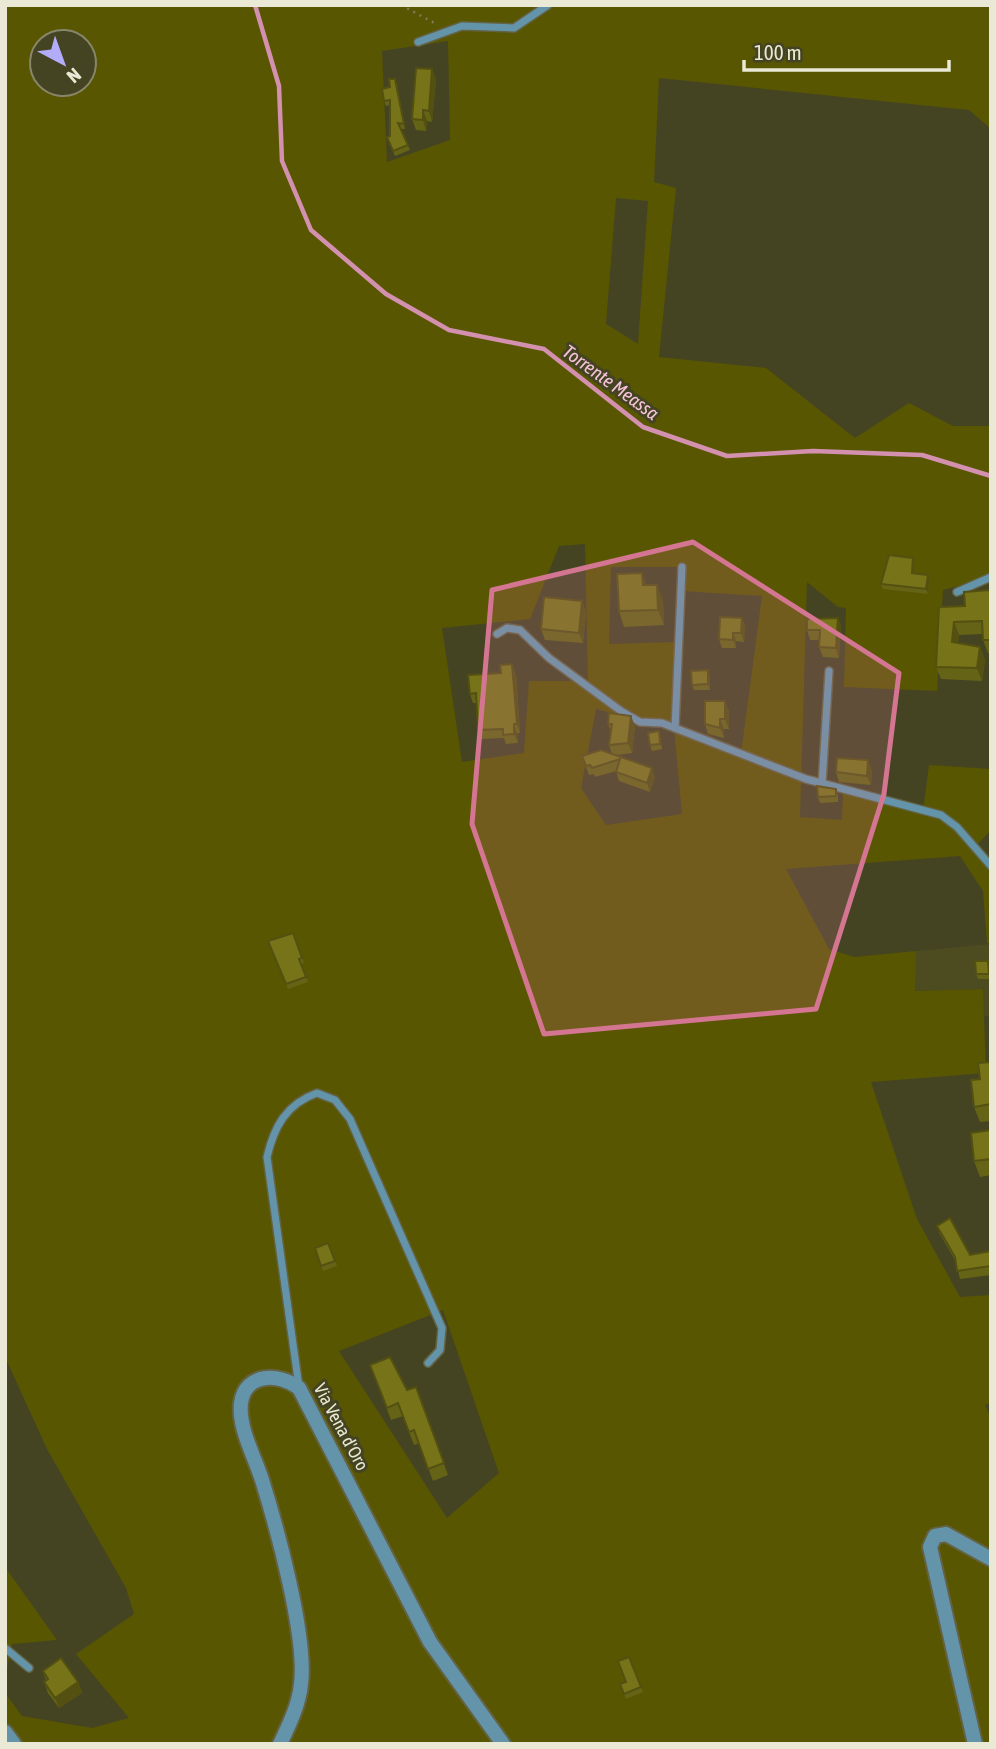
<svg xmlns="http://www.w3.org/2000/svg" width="996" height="1749" font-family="'Asap Condensed',sans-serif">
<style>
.built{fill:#4d4b20}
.green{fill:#595602;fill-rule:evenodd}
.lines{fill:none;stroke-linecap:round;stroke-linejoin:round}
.stream{stroke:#d391af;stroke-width:4.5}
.service-casing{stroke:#636242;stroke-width:10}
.minor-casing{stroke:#636242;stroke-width:18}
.tertiary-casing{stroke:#636242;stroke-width:18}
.path{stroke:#7b7b5d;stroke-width:2.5;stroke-dasharray:2 5;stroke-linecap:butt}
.service{stroke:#6494a9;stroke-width:7}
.minor{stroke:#6494a9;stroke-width:14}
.tertiary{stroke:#6494a9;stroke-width:14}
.wall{fill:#656315}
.shaded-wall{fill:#535011}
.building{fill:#767318;stroke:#535011;stroke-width:2}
.marked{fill:#d47692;fill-opacity:0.2;stroke:#d47692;stroke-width:5;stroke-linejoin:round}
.labels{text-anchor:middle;stroke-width:6;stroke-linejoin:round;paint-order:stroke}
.street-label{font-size:18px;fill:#e9e9d5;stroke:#454422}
.water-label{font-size:19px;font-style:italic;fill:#f7c4dd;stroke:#454422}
</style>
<rect width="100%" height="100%" fill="#454422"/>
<polygon class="built" points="991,944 991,1016 984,1016 982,989 914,991 916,951"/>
<g class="green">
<path d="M 5,5 L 991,5 L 991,129 L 969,110 L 659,78 L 654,182 L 676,188 L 659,357 L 766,368 L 855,438 L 909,403 L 953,426 L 991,426 L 991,577 L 943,590 L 937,691 L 844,687 L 846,608 L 838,607 L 807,582 L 800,817 L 842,820 L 843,791 L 923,811 L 929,765 L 991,769 L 991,830 L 972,850 L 991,873 L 991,943 L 987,943 L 983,891 L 960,856 L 786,869 L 829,949 L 854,957 L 916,951 L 915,991 L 983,989 L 986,1073 L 871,1082 L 917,1219 L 960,1297 L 991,1295 L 991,1403 L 985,1405 L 991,1418 L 991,1744 L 5,1744 L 5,1693 L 22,1716 L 92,1728 L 129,1718 L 76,1654 L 134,1614 L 126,1588 L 47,1449 L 5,1357 ZM 448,41 L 450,140 L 387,162 L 382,51 ZM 42,42 L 84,42 L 84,84 L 42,84 ZM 616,198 L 648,201 L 638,344 L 606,324 ZM 585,544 L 588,681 L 529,681 L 524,753 L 462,762 L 442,628 L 530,619 L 559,546 ZM 611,567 L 681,567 L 681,591 L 762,596 L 741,754 L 675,728 L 678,642 L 609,644 ZM 596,709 L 674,728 L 682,814 L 606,825 L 581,788 ZM 443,1310 L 499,1473 L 447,1518 L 339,1351 Z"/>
<polygon points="5,1567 57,1640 12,1644 5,1679"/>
</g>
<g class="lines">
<polyline class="stream" points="255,5 279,86 282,161 311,230 386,294 449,330 544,349 643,427 727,456 813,451 922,455 991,476"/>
<g class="service-casing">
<g id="service">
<polyline points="418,42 462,26 514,28 548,5"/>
<polyline points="957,592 991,577"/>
<polyline points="497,634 507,628 520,630 549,658 621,711 640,722 662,723 806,779 941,815 957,827 991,866"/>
<polyline points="675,728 682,567"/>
<polyline points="822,784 829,671"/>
<path d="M 299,1387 L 267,1157 C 274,1127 286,1104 317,1093 L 335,1100 L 350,1119 L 442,1328 L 440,1350 L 428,1363"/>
<polyline points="5,1648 29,1668"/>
</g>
</g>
<g class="minor-casing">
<polyline id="minor" points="5,1732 14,1744"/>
</g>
<g class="tertiary-casing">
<g id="tertiary">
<path d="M 280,1744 C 289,1725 299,1705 301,1684 C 307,1637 277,1528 262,1480 C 255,1457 238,1428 241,1403 C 245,1372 280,1373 299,1388 L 430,1642 L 503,1744"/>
<polyline points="975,1744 930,1547 935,1536 946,1534 991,1559"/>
</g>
</g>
<polyline class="path" points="401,5 438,25"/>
<use href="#service" class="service"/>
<use href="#minor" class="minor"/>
<use href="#tertiary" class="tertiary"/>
</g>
<g class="wall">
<polygon points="432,69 436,80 432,122 427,121 426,131 416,130 412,119"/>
<polygon points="397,84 405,129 400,129 410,150 395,156 387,137 390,136 390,105 386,106 384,101 390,87"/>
<polygon points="913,558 914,564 914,573 929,580 928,594 883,589 881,584"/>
<polygon points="646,585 657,585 663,601 664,625 624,627 619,611"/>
<polygon points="991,593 991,653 988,653 983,640 983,634 959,635 958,643 980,647 985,660 982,681 941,679 936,667 939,607 965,606"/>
<polygon points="582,601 586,612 583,643 545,640 541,629"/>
<polygon points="742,618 745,627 744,642 736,641 736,648 722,648 719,639"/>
<polygon points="838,618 841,627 839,658 823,657 819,647 819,640 810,640 807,630"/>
<polygon points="516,674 520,733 517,733 518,743 506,744 504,738 481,739 478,730 476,703 473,703 470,694"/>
<polygon points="710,675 710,690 694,690 692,685"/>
<polygon points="725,701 729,712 729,729 724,729 724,738 708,734 705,724"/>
<polygon points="608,724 635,726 632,753 617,755 655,777 650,792 619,781 616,771 595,777 594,774 589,775 582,756 612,754 609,745 611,731"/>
<polygon points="660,736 662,749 652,751 650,745"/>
<polygon points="872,770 871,785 839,782 836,772"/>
<polygon points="838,794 838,802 820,803 818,797"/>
<polygon points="293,933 304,963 301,964 308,982 288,989 268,941"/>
<polygon points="988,961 990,966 991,979 978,979 976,974"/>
<polygon points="991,1062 991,1121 980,1122 974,1107 980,1079"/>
<polygon points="991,1130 991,1175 980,1177 974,1161"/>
<polygon points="937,1226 970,1255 991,1251 991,1275 960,1279 956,1262 940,1234"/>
<polygon points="328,1243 337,1266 323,1271 315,1248"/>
<polygon points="370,1365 407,1390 416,1387 448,1475 433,1481 419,1443 414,1445 403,1416 391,1420"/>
<polygon points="629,1657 643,1692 626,1699 620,1684 626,1682"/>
<polygon points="43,1671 78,1682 82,1693 59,1708 48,1693 44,1682 46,1681"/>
</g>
<g class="shaded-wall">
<polygon points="432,69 436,80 432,122 429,111"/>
<polygon points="395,79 397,84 405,129"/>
<polygon points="423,110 427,121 426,131 423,120"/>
<polygon points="913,558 914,564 914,578 912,573"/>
<polygon points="642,573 648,589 643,585"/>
<polygon points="928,575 929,580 928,594 926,589"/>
<polygon points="657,585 663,601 664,625 658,610"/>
<polygon points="582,601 586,612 583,643 579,633"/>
<polygon points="742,618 745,627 744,642 741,633"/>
<polygon points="838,618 841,627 839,658 836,648"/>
<polygon points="954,622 959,635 957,655 952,642"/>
<polygon points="733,633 736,641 736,648 733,640"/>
<polygon points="980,647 985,660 982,681 977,668"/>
<polygon points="512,664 516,674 520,733 517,724"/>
<polygon points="708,670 710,675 710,690 708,684"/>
<polygon points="725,701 729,712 729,729 725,719"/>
<polygon points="631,716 635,726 632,753 628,743"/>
<polygon points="720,719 724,729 724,738 720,728"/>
<polygon points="514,724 517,733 518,743 514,734"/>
<polygon points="868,760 872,770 871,785 867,776"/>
<polygon points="652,768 655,777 650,792 647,783"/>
<polygon points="988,961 990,966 991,979 989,974"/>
<polygon points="78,1682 82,1693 59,1708 55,1698"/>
</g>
<g class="building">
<polygon points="416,68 432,69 429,111 423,110 423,120 412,119"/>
<polygon points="389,79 395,79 404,124 398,123 408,145 393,151 387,137 390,136 390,100 384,101 382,89 390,87"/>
<polygon points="889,555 913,558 912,573 928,575 926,589 881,584"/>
<polygon points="642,573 643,585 657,585 658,610 619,611 617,574"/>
<polygon points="990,590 991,640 983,640 982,621 954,622 952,642 980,647 977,668 936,667 939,607 965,606 964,592"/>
<polygon points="544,597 582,601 579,633 541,629"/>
<polygon points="720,617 742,618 741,633 733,633 733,640 719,639"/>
<polygon points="838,618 836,648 819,647 820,630 807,630 807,619"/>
<polygon points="512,664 517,724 514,724 514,734 503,735 503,729 478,730 476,693 470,694 468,675 501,673 500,665"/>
<polygon points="708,670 708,684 692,685 691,671"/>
<polygon points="705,701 725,701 725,719 720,719 720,728 705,724"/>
<polygon points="609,713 631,716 628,743 609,745 612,724 608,724"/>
<polygon points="659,731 660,744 650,745 648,733"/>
<polygon points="601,750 652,768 647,783 616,772 620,759 592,768 590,765 586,766 582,756"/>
<polygon points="837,758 868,760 867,776 836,772"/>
<polygon points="817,786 836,789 836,796 818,797"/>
<polygon points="293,933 302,958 299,959 306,977 286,984 268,941"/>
<polygon points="975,961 988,961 989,974 976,974"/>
<polygon points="991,1062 991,1104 974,1107 971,1080 980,1079 978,1063"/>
<polygon points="991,1130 991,1159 974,1161 971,1133"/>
<polygon points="950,1218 970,1255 991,1251 991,1266 957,1271 955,1257 937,1226"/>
<polygon points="328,1243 335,1261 321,1266 315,1248"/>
<polygon points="390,1357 407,1390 416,1387 444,1463 428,1469 414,1430 409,1432 398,1403 387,1408 370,1365"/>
<polygon points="629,1657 641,1687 624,1694 620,1684 626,1682 618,1661"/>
<polygon points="61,1658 78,1682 55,1698 44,1682 48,1679 43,1671"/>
</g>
<path class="marked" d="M 693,542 L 899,673 L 884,794 L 816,1009 L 544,1034 L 472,824 L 492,590 Z"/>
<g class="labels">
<g class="street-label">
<text transform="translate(341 1427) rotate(62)" y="6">Via Vena d'Oro</text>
</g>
<g class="water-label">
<text transform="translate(611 382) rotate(36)" y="7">Torrente Meassa</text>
</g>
</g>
<rect width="996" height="1749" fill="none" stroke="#e9e9d5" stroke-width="14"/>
<g transform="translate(63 63) rotate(139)"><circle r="33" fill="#454422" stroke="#87866a" stroke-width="2"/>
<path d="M0-5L12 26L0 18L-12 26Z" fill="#b3adf9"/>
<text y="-10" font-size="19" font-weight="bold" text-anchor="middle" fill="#e9e9d5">N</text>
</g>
<path d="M744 60v10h205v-10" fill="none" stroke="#e9e9d5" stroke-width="3.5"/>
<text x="754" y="60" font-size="21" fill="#e9e9d5" stroke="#454422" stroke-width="5" paint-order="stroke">100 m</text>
</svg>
